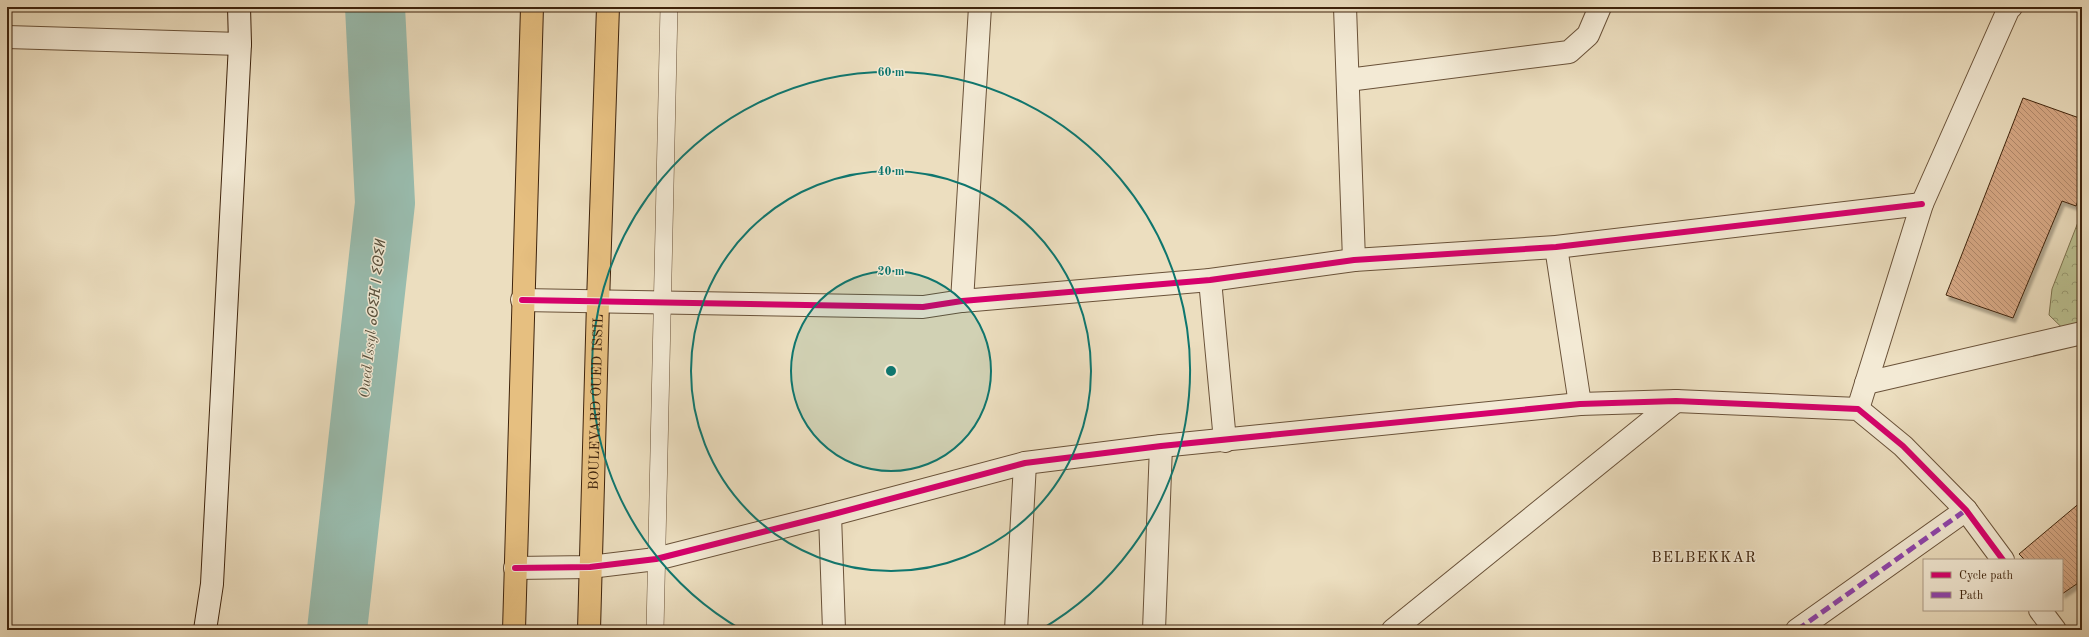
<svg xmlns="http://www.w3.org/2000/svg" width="2089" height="637" font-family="'Old Standard TT','Noto Sans Tifinagh',serif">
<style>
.park{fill:url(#park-crowns);stroke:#7c724e}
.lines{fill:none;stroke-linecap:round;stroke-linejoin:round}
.river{stroke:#99bcae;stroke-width:60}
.building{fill:url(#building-back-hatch);stroke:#3e230c;filter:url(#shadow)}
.lane-casing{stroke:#6a5239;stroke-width:18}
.street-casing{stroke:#6a5239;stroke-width:24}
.secondary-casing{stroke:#3e230c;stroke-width:24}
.primary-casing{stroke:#3e230c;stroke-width:24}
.lane{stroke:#f3ead5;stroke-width:17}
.street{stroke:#f3ead5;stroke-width:22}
.secondary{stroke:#f3ead5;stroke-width:22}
.primary{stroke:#e6bf80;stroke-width:22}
.quiet{stroke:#8e44ad;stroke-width:5;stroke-dasharray:10 5;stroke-linecap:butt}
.cycleway-casing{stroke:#f3ead5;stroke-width:8}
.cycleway{stroke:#d6006c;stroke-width:6}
.ring{fill:none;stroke:#0f766e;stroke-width:2}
.labels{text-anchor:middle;stroke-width:3;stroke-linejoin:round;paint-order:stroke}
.street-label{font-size:14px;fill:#3e230c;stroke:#f3ead5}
.water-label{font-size:15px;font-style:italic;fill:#59513d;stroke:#f3ead5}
.neighbourhood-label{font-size:15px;letter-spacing:1px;fill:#3e230c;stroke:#f3ead5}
.centre{fill:#0f766e;stroke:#f3ead5;stroke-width:2}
.ring-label{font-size:12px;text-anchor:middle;font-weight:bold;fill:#0f766e;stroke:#f3ead5;stroke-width:3;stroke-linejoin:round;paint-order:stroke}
</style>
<defs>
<pattern id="park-crowns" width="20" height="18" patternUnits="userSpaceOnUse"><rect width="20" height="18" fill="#bac090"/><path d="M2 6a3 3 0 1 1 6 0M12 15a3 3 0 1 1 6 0" fill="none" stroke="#999c74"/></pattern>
<pattern id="building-back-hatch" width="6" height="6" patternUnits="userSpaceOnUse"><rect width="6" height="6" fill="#d8a986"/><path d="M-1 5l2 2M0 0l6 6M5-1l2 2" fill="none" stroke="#b1896c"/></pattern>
<filter id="shadow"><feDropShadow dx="2.5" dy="4.5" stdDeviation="1" flood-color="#0004"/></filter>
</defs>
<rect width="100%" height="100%" fill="#ecdebf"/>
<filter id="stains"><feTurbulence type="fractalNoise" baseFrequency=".005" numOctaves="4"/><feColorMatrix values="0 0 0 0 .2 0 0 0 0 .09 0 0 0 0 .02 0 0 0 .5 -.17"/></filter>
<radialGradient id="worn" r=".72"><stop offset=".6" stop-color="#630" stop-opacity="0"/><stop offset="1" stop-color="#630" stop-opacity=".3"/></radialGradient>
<polygon class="park" points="2082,212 2082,347 2049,315 2052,289"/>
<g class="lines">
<polyline class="river" points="337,630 385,203 375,7"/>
</g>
<g class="building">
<polygon points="2023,98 2082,119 2082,190 2076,206 2062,201 2013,318 1946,295"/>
<polygon points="2082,501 2082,582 2081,581 2062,594 2062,560 2025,560 2019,554"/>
</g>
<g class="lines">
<g class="lane-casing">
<polyline id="lane" points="655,630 669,7"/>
</g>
<g class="street-casing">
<g id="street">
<polyline points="1345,7 1354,260"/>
<polyline points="7,37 240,44"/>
<polyline points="1348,80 1569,52 1588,35 1600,7"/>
<polyline points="1556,247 1580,404"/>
<polyline points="1210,280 1225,441"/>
<polyline points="522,300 923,307 962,301 1210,280 1354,260 1556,247 1922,204"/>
<polyline points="962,301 980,7"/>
<polyline points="1866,383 2082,333"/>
<polyline points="1858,409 1922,204 2009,8 2011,7"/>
<polyline points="830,515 834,630"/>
<polyline points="515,568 590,567 656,559 830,515 1025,463 1161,446 1580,404 1676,401 1858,409 1903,446 1966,510 2003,560"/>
<polyline points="2040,610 2055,630"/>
<polyline points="1016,630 1025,463"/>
<polyline points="1154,630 1161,446"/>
<polyline points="1393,630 1676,401"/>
<polyline points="1797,630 1966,510"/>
</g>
</g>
<g class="secondary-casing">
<polyline id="secondary" points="205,630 212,584 240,44 239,7"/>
</g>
<g class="primary-casing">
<g id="primary">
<polyline points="514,630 532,7"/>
<path id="s1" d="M 589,630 L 598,302 L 608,7"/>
</g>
</g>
<use href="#lane" class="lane"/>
<use href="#street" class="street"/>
<use href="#secondary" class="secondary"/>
<use href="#primary" class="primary"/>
<polyline class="quiet" points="1797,630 1966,510"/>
<g class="cycleway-casing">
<g id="cycleway">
<polyline points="522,300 923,307 962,301 1210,280 1354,260 1556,247 1922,204"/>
<polyline points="515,568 590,567 656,559 830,515 1025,463 1161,446 1580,404 1676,401 1858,409 1903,446 1966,510 2003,560"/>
</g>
</g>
<use href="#cycleway" class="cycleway"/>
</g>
<circle cx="891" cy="371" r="100" fill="#0f766e" fill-opacity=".12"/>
<g class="ring">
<circle cx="891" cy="371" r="100"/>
<circle cx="891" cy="371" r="200"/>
<path d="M742 630A299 299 0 1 1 1040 630"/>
</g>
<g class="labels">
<g class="street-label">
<text dy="5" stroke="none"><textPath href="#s1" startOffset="228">BOULEVARD OUED ISSIL</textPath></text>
</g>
<g class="water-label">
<text transform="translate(372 319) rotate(-84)" y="5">Oued Issyl ⴰⵙⵉⴼ ⵏ ⵉⵙⵉⵍ</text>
</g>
<g class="neighbourhood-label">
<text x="1704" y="562">BELBEKKAR</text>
</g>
</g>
<circle cx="891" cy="371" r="6" class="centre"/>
<g class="ring-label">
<text x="891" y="76">60 m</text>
<text x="891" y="175">40 m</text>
<text x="891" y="275">20 m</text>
</g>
<rect width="2089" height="637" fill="none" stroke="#ecdebf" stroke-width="24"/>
<rect x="8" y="8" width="2073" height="621" fill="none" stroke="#3e230c" stroke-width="2"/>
<rect x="12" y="12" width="2065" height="613" fill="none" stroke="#3e230c"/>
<rect x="1923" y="559" width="140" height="52" fill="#f3ead5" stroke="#ab9a85"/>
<rect x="1931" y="572" width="20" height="6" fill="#d6006c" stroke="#ab9a85"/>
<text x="1959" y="579" font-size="12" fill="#3e230c">Cycle path</text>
<rect x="1931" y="592" width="20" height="6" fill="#8e44ad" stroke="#ab9a85"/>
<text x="1959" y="599" font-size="12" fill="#3e230c">Path</text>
<rect width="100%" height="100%" filter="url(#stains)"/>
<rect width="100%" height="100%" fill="url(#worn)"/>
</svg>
